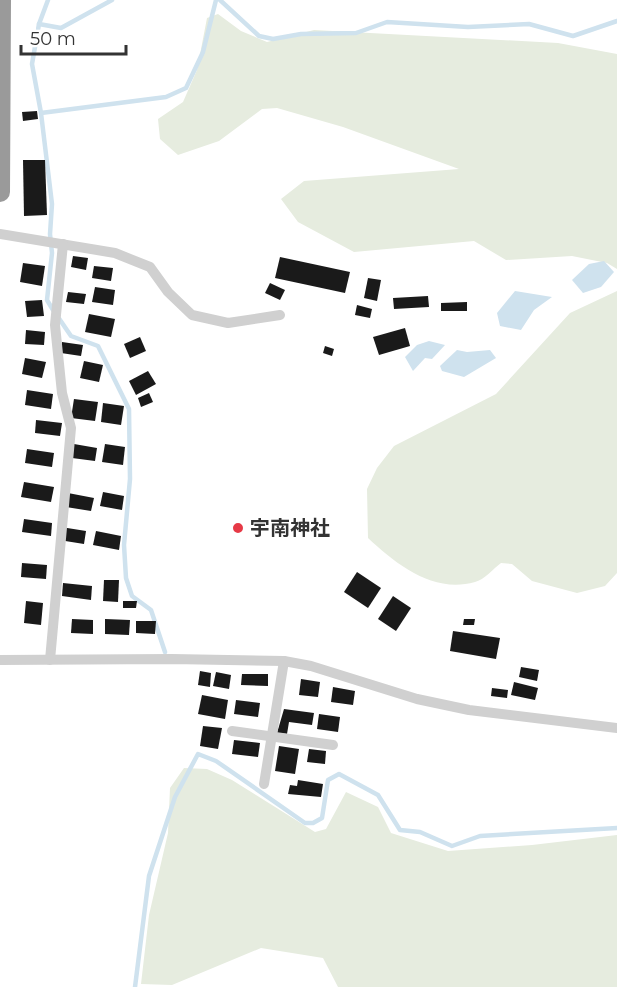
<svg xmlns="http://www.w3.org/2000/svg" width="617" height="987" font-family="Montserrat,'Noto Sans JP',sans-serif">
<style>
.green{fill:#e6ecdf}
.water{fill:#cfe2ee}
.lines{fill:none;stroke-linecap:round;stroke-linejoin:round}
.stream{stroke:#cfe2ee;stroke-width:4.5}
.building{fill:#1a1a1a}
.street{stroke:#d0d0d0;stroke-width:10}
.highway{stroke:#9a9a9a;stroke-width:20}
.poi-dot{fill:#e63946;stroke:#fff;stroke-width:2}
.labels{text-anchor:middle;stroke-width:6;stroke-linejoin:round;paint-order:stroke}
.poi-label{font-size:20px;font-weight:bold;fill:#333;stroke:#fff;text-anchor:start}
</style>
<rect width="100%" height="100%" fill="#fff"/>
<g class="green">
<polygon points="218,14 241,31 267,42 314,30 558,43 617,54 617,269 607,263 572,256 506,260 474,241 354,252 298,222 281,199 304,181 459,169 343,127 277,108 262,109 219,141 178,155 160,139 158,119 183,102 197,70 207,18"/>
<path d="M 617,291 L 617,573 L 605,586 L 577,593 L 532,581 L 512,564 L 501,563 C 494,568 484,580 475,582 C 433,594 396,564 368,538 L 367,489 L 377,468 L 394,446 L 496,394 L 570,313 Z"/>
<polygon points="184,768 207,769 232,780 315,832 326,829 346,792 378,807 391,833 448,851 532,845 617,835 617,987 338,987 323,958 261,948 172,985 141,984 149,915 168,833 170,788"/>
</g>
<g class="water">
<polygon points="604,261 614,272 601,287 583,293 572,280 589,264"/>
<polygon points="515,291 552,297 534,310 521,330 500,326 497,313"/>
<polygon points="429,341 445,345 432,359 425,358 413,371 405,357 417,345"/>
<polygon points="457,350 467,352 490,350 496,358 464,377 442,371 440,366"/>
</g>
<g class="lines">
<g class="stream">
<polyline points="48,0 39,24 32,64 41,113 52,204 50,234 52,253 47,300 53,310"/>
<polyline points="220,0 259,36 273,39 301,34 356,33 387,22 468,27 529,24 573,36 617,21"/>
<polyline points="39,24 61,28 112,0"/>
<polyline points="41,113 166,97 186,88 203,52 216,0"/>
<polyline points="58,317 71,336 98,346 129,409 130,479 124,545 126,578 132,596 151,610 165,652"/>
<polyline points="135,987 149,876 175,797 198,754 216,761 305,823 313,823 322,818 328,780 339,774 378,795 400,830 420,832 452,846 480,836 617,828"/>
</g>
</g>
<g class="building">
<polygon points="37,111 38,119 23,121 22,112"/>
<polygon points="23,160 45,160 47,215 24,216"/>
<polygon points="73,256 88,258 86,270 71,267"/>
<polygon points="280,257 350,272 345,293 275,278"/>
<polygon points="23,263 45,266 42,286 20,282"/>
<polygon points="94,266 113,268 111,281 92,278"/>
<polygon points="368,278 381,280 377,301 364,298"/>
<polygon points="270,283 285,290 280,300 265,293"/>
<polygon points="95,287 115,290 113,305 92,302"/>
<polygon points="68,292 86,294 84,304 66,302"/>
<polygon points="428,296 429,307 394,309 393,298"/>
<polygon points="42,300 44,316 27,317 25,301"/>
<polygon points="467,302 467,311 441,311 441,303"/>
<polygon points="357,305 372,309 370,318 355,315"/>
<polygon points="89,314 115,319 111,337 85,332"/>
<polygon points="405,328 410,346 379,355 373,337"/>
<polygon points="26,330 45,332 44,345 25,344"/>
<polygon points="140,337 146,351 130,358 124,344"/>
<polygon points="62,342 83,345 81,356 61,353"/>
<polygon points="325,346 334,349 332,356 323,353"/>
<polygon points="25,358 46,362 42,378 22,374"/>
<polygon points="84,361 103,365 99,382 80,378"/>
<polygon points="148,371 156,384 136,395 129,381"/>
<polygon points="27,390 53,394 51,409 25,405"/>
<polygon points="149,393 153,402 141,407 138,398"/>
<polygon points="74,399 98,402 95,421 71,418"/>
<polygon points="103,403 124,406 121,425 101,422"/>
<polygon points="36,420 62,423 60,436 35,433"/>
<polygon points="74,444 97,448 95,461 72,458"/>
<polygon points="105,444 125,447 123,465 102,462"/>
<polygon points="27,449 54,453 52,467 25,463"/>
<polygon points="24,482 54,487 51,502 21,497"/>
<polygon points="103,492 124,496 122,510 100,506"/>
<polygon points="68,493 94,498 91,511 66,507"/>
<polygon points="24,519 52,523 51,536 22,532"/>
<polygon points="61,527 86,531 84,544 59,540"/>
<polygon points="96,531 121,536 119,550 93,545"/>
<polygon points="22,563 47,565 46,579 21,577"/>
<polygon points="357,572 381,588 368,608 344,592"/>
<polygon points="104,580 119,580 118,602 103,601"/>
<polygon points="63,583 92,586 91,600 62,596"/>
<polygon points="393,596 411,608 396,631 378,619"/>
<polygon points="26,601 43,603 41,625 24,623"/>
<polygon points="123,601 137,601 136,608 123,608"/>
<polygon points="72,619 93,620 93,634 71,633"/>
<polygon points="105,619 130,620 129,635 105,634"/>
<polygon points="464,619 475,619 474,625 463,625"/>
<polygon points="136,621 156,621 155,634 136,633"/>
<polygon points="453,631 500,638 496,659 450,651"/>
<polygon points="521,667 539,670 537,681 519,677"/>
<polygon points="200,671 211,673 210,687 198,685"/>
<polygon points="216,672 231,675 229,689 213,686"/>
<polygon points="242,674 268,674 268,686 241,685"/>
<polygon points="301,679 320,682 318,697 299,695"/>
<polygon points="514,682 538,688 535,700 511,695"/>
<polygon points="333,687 355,691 353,705 331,702"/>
<polygon points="492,688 508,690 507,698 491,696"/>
<polygon points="202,695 228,700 225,719 198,714"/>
<polygon points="236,700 260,703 258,717 234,714"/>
<polygon points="284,709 314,713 312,725 289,722 287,734 277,733"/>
<polygon points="319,714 340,717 338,732 317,729"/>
<polygon points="203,726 222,728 218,749 200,746"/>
<polygon points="234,740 260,743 258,757 232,754"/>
<polygon points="279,746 299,749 295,774 275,771"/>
<polygon points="309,749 326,751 325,764 307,762"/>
<polygon points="298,780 323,784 321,797 288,794 290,785 297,786"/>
</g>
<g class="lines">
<g class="street">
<polyline points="0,234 115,253 150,267 168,292 192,315 228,323 280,315"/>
<polyline points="0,660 172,659 284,661 311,666 417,699 469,710 617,728"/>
<polyline points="50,660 71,428 62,393 55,325 63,244"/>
<polyline points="232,731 333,745"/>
<polyline points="264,784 284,661"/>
</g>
<polyline class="highway" points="0,192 1,0"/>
</g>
<circle class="poi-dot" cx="238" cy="528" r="6"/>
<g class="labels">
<g class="poi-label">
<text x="250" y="535">宇南神社</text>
</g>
</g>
<path d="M21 45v9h105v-9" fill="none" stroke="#333333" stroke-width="3"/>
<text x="30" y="45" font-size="18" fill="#333333" stroke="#ffffff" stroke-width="4.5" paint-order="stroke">50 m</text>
</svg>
